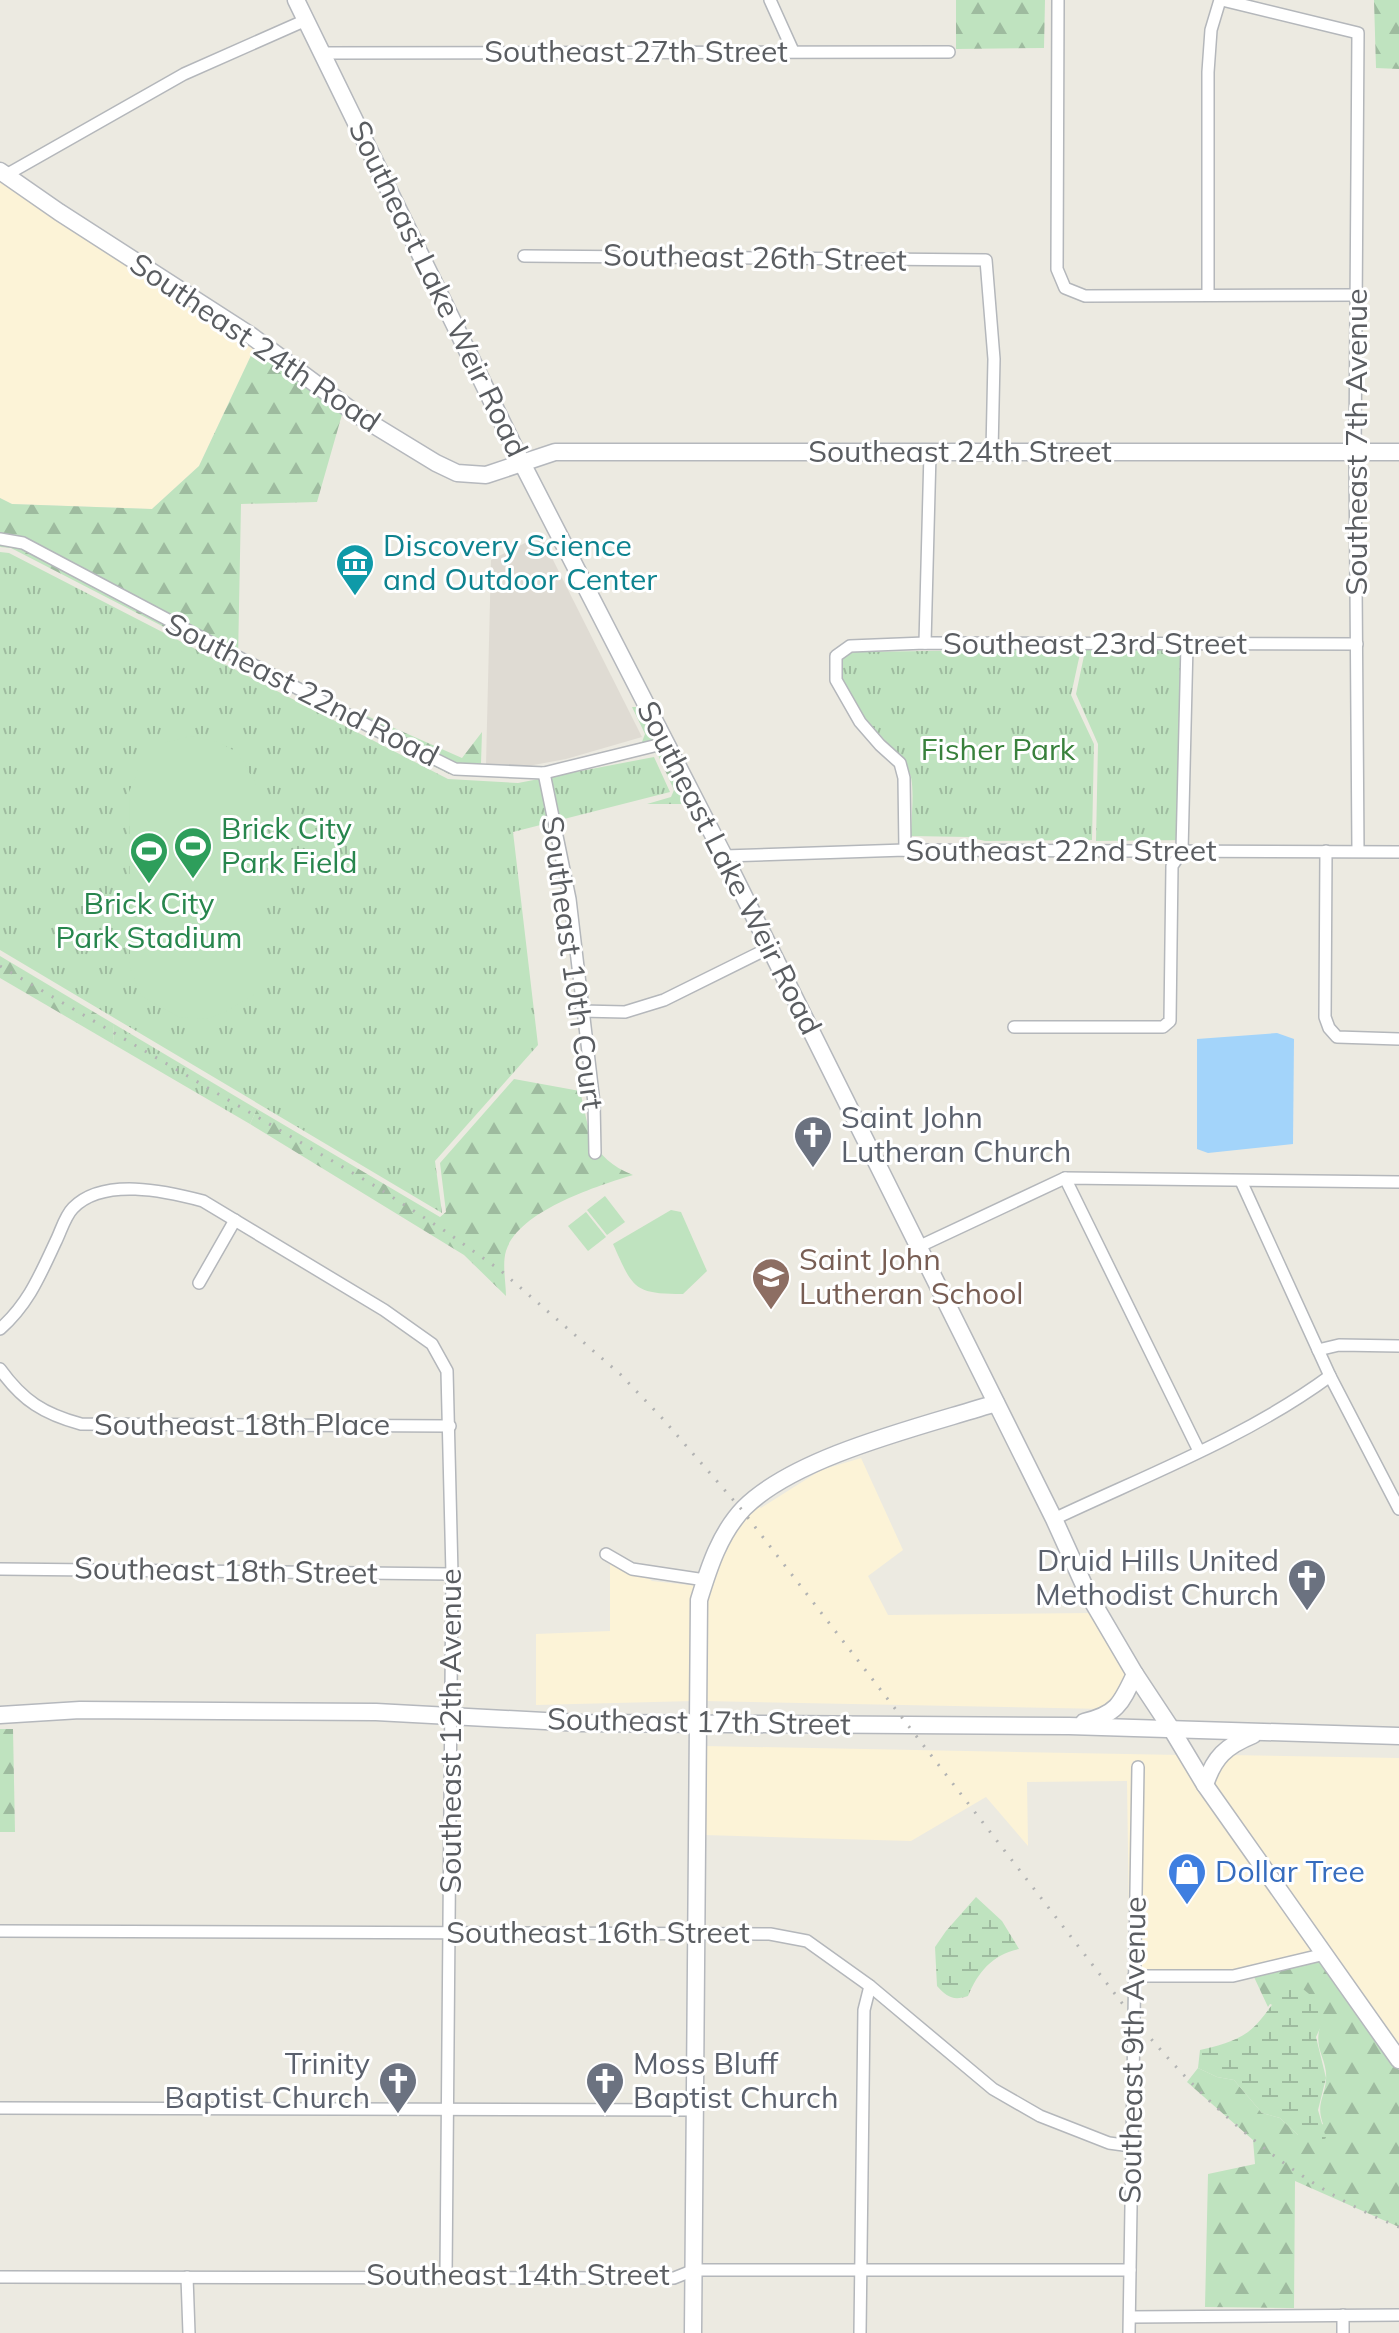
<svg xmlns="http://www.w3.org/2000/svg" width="1399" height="2333" font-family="Mulish,sans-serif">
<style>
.commercial{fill:#fcf3d7}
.education{fill:#dfdbd3}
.grass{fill:url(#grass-tufts)}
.forest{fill:url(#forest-firs)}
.wetland{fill:url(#wetland-marsh)}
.pitch{fill:#bfe3bf}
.water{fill:#a3d4fa}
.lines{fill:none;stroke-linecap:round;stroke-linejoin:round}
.street-casing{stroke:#b4b7bb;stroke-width:14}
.secondary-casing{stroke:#b5b8bd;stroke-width:19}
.street{stroke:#fff;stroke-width:11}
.secondary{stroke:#fff;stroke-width:16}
.rail{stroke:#b2b3b3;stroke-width:3;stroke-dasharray:2 10;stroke-linecap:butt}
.labels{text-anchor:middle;stroke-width:6;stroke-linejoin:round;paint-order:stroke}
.street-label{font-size:30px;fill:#5a5d61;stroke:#fff}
.culture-label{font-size:30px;fill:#0d838f;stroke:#fff;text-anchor:start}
.park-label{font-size:30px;fill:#39813c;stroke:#fff}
.leisure-label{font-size:30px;fill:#27864d;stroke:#fff;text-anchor:start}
.worship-label{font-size:30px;fill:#5b616d;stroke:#fff;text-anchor:start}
.education-label{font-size:30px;fill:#785e54;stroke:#fff;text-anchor:start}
.shop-label{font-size:30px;fill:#366cbe;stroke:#fff;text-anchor:start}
</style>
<defs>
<pattern id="grass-tufts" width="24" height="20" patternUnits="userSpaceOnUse" patternTransform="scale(2)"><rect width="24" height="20" fill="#bfe3bf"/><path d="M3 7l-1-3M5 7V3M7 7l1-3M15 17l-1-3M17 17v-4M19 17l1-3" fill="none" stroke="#9ebb9f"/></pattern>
<pattern id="forest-firs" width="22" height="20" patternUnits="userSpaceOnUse" patternTransform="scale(2)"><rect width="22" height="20" fill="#bfe3bf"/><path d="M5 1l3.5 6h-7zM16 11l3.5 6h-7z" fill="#9ebb9f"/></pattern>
<pattern id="wetland-marsh" width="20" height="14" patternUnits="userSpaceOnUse" patternTransform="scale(2)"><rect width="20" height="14" fill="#bfe3bf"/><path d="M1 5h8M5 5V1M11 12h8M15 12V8" fill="none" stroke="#9ebb9f"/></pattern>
</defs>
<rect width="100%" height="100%" fill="#eceae1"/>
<g class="commercial">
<polygon points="0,178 255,347 199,466 152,509 12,504 0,498"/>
<polygon points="861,1458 903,1550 868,1576 888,1615 1093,1613 1128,1675 1106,1709 704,1701 705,1601 717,1558 743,1519 757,1505 761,1508 821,1470"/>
<polygon points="610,1561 633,1566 652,1581 698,1586 694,1701 536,1705 536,1634 610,1631"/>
<polygon points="704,1746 1181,1755 1316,1950 1232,1970 1139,1970 1143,1761 1133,1761 1129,1920 1127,1781 1027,1782 1028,1846 986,1797 911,1841 703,1835"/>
<polygon points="1226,1755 1399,1758 1399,2050 1329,1947 1211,1784"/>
</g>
<polygon class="education" points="542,538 642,737 566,759 528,766 486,764 491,560 525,543"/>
<g class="grass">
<polygon points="0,552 9,553 448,779 518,783 654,757 670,792 513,832 538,1045 435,1161 442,1213 0,950"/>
<polygon points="1081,644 1189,645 1189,840 1096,841 1098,744 1076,694 1085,651"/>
<path d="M 1081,649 L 1071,695 L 1094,744 L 1092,840 L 985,841 L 968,837 L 911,836 C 911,821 915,787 910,774 C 897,742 823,694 845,655 L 855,652 Z"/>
<polygon points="114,1024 257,1109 250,1124 113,1044"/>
</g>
<g class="forest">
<polygon points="956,0 1045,0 1044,48 956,49"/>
<polygon points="1374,0 1399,0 1399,69 1376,68"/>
<polygon points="255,347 343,411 317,502 241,504 238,659 462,758 482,732 481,763 486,769 528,771 567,765 642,742 645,734 632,707 642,707 691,804 647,804 671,797 674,790 658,755 654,752 518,778 449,774 11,548 0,547 0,498 12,504 152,509 199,466"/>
<polygon points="0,956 114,1024 113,1044 0,978"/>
<path d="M 514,1079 L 580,1091 C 590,1132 589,1157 633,1175 C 597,1186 518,1211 506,1251 C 502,1264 506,1283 506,1296 L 464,1255 L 250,1124 L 257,1109 L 440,1217 L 446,1212 L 440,1163 Z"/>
<polygon points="0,1729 13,1729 15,1832 0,1832"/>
<path d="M 1320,1961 L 1399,2070 L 1399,2227 L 1295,2181 L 1294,2308 L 1205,2307 L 1208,2174 L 1255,2164 L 1253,2140 L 1187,2082 L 1198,2068 L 1217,2077 L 1234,2080 L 1262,2113 L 1280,2118 L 1298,2135 L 1323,2124 C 1316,2104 1324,2099 1326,2080 C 1328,2058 1312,2049 1321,2024 L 1270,2004 L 1268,2007 L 1254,1977 Z"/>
</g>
<g class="wetland">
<path d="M 976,1897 L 1002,1921 L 1019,1949 C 992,1955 978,1972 968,1996 C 953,2001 947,1997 937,1986 L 935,1947 L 946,1931 Z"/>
<path d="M 1298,1985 L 1319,2002 L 1322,2024 L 1316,2037 L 1326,2078 L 1318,2110 L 1326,2138 L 1321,2141 L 1298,2135 L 1280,2118 L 1262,2113 L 1234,2080 L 1217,2077 L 1198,2068 L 1200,2050 C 1217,2046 1234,2042 1248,2032 C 1269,2016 1271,1996 1298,1985 Z"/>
</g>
<g class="pitch">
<polygon points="190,736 219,742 238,753 257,786 257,993 225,1012 206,1019 179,1017 141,996 130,968 129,792 139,768 164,743"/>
<polygon points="605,1196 625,1222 607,1235 587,1210"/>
<path d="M 671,1210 L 681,1212 L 707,1271 L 683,1294 C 633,1294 633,1288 613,1244 Z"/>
<polygon points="586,1212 606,1237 588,1251 568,1226"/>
</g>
<polygon class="water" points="1277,1033 1294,1039 1293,1144 1208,1153 1197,1149 1197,1039"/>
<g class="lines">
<g class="street-casing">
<g id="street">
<polyline points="770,0 793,51"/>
<polyline points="1058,0 1057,269 1065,288 1085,296 1356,295"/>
<polyline points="1222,0 1358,33 1355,452 1358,851"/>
<polyline points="322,53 949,52"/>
<polyline points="6,175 184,74 306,20"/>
<polyline points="524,256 986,260 994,359 992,451"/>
<polyline points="1208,295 1208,72 1211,30 1220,0"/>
<polyline points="0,539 23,543 380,732 455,769 544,773 666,743"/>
<polyline points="925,643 930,453"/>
<polyline points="544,773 570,899 594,1103 595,1153"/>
<polyline points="905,850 904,778 900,763 880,745 860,722 836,680 836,656 850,646 925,643 1357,644"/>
<polyline points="1326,851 1325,1017 1329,1028 1337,1037 1399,1039"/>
<polyline points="724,856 905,850 1399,852"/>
<polyline points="581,1011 625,1012 664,1000 769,948"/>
<polyline points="1014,1027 1163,1027 1170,1021 1172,866 1182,851 1187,644"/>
<polyline points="1065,1178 1199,1451"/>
<polyline points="1241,1181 1330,1376 1399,1509"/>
<polyline points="918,1247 1065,1178 1399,1182"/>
<polyline points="199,1283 235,1220"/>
<path d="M 0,1329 C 29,1303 40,1275 56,1241 C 61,1231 65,1216 73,1208 C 103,1177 166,1191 203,1201 L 384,1310 L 432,1344 L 447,1371 L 452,1574 L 446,2276"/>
<polyline points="1318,1350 1339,1345 1399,1346"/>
<path d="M 0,1369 C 23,1401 44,1414 81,1424 L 450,1426"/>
<path d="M 1054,1519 C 1147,1475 1247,1437 1330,1376"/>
<polyline points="606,1554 632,1569 705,1580"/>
<polyline points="0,1569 452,1574"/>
<polyline points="0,1931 770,1934 807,1941 870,1986 993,2089 1040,2116 1109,2143 1131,2146"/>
<polyline points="1134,1976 1233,1976 1325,1954"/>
<polyline points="0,2108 696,2110"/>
<polyline points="0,2277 674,2278 694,2270 1130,2270"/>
<polyline points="187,2277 189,2333"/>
<polyline points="1130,2317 1399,2315"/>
<polyline points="860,2333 864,2010 870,1986"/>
<polyline points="1129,2333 1138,1767"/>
<polyline points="1343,2333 1343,2315"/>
</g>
</g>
<g class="secondary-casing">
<g id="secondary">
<polyline points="296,0 522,463 724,856 1054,1519 1088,1594 1135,1674 1172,1730 1205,1785 1399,2060"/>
<polyline points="0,171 59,212 250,335 359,416 436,463 457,473 486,475 555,452 1399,452"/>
<polyline points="0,1715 80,1710 376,1712 581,1723 1069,1726 1399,1736"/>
<path d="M 1084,1722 C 1117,1714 1121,1704 1135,1674"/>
<path d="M 1205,1785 C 1214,1757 1226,1746 1253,1735"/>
<path d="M 693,2333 L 699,1600 C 709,1567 720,1533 744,1508 C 797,1455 924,1426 996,1403"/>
</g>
</g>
<use href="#street" class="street"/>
<use href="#secondary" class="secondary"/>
<path class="rail" d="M 0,966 L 375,1186 L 445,1231 L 500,1270 L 620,1374 L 662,1418 L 742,1510 L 1132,2016 C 1204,2105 1292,2184 1399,2227"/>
</g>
<defs>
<g id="museum-pin" transform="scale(2)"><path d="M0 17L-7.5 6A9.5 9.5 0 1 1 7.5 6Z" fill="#0f9aa8" stroke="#fff"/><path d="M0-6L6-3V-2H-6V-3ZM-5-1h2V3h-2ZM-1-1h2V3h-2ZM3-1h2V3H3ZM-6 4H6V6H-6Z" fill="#fff"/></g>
<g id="stadium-pin" transform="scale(2)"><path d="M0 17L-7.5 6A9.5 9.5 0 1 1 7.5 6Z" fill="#2e9e5b" stroke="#fff"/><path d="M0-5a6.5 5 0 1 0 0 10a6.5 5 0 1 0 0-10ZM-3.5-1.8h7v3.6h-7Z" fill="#fff"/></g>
<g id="church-pin" transform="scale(2)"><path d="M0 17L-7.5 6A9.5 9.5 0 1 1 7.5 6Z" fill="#6b7280" stroke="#fff"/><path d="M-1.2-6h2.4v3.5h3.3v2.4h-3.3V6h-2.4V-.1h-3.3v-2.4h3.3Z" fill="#fff"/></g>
<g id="school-pin" transform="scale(2)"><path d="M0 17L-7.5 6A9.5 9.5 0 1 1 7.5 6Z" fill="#8d6e63" stroke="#fff"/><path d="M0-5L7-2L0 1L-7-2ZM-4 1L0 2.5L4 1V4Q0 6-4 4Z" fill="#fff"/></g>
<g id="shop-pin" transform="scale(2)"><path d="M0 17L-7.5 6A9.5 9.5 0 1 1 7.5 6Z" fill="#3f7fe0" stroke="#fff"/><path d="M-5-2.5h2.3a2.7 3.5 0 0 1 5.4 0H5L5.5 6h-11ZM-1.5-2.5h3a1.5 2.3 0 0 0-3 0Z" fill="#fff"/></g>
</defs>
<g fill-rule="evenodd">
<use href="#museum-pin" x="355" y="563"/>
<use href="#stadium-pin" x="193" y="846"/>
<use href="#stadium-pin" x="149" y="851"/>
<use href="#church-pin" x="813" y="1135"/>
<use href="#school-pin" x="771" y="1277"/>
<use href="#church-pin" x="1307" y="1578"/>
<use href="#shop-pin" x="1187" y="1872"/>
<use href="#church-pin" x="398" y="2081"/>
<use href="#church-pin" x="605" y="2081"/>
</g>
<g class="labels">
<g class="street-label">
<text x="636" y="62">Southeast 27th Street</text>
<text transform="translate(755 258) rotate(1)" y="10">Southeast 26th Street</text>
<text transform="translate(438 289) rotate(64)" y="10">Southeast Lake Weir Road</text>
<text transform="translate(255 343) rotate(34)" y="10">Southeast 24th Road</text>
<text transform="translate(1357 442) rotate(-90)" y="10">Southeast 7th Avenue</text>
<text x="960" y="462">Southeast 24th Street</text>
<text x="1095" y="654">Southeast 23rd Street</text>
<text transform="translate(302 690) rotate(27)" y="10">Southeast 22nd Road</text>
<text x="1061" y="861">Southeast 22nd Street</text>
<text transform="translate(729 868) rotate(63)" y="10">Southeast Lake Weir Road</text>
<text transform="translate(572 963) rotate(82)" y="10">Southeast 10th Court</text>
<text x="242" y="1435">Southeast 18th Place</text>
<text transform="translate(226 1571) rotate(1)" y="10">Southeast 18th Street</text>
<text transform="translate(699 1722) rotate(1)" y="10">Southeast 17th Street</text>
<text transform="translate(451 1731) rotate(-90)" y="10">Southeast 12th Avenue</text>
<text x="598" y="1943">Southeast 16th Street</text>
<text transform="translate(1133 2050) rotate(-89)" y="10">Southeast 9th Avenue</text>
<text x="518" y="2285">Southeast 14th Street</text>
</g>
<g class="culture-label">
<text x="383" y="556">Discovery Science<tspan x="383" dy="34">and Outdoor Center</tspan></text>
</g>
<g class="park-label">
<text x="998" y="760">Fisher Park</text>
</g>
<g class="leisure-label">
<text x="221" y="839">Brick City<tspan x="221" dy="34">Park Field</tspan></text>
<text x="149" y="914" text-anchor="middle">Brick City<tspan x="149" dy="34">Park Stadium</tspan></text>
</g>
<g class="worship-label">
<text x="841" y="1128">Saint John<tspan x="841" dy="34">Lutheran Church</tspan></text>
<text x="1279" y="1571" text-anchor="end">Druid Hills United<tspan x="1279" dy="34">Methodist Church</tspan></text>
<text x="370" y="2074" text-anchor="end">Trinity<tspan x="370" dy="34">Baptist Church</tspan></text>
<text x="633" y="2074">Moss Bluff<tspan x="633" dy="34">Baptist Church</tspan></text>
</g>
<g class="education-label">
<text x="799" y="1270">Saint John<tspan x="799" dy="34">Lutheran School</tspan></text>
</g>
<g class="shop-label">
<text x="1215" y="1882">Dollar Tree</text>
</g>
</g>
</svg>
